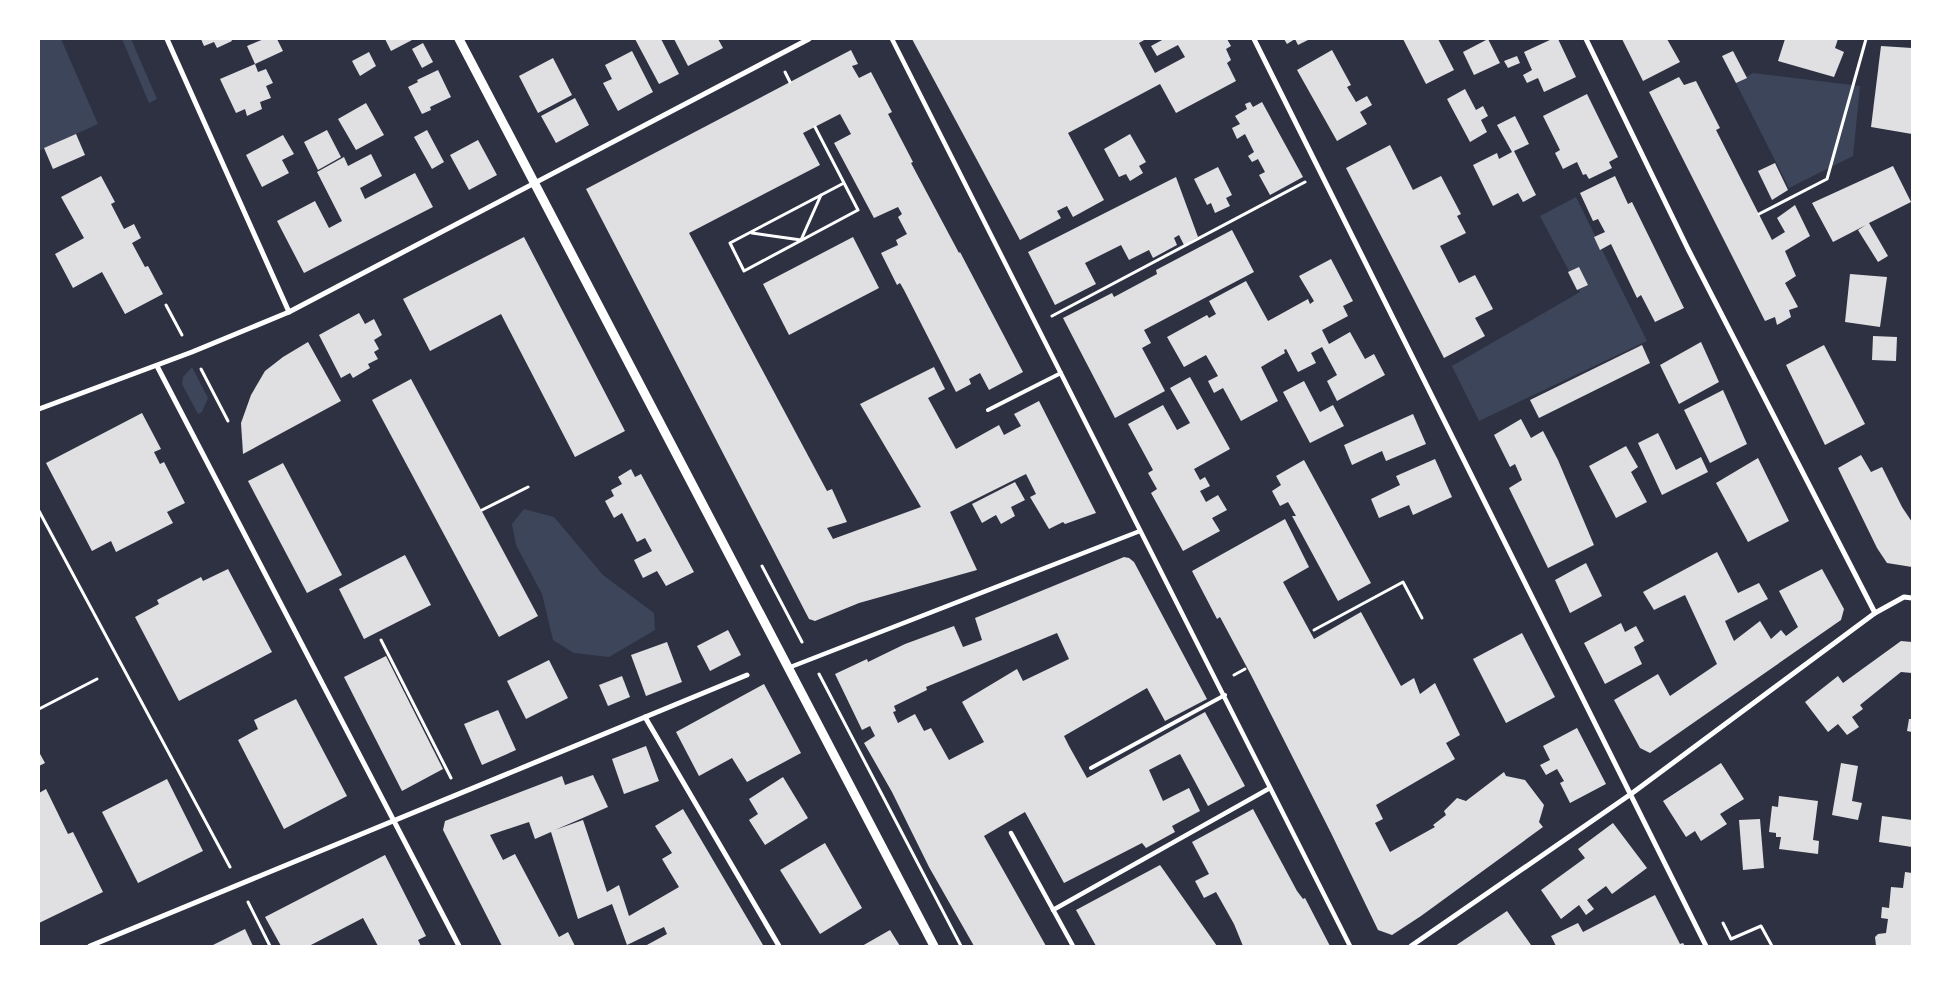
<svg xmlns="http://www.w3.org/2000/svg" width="1951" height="985" font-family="'Open Sans',sans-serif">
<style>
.green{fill:#3c4559}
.building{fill:#e0e0e3;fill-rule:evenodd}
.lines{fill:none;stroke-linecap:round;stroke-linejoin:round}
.path{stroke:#fff;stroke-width:3}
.service{stroke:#fff;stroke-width:4}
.pedestrian{stroke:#fff;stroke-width:4.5}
.minor{stroke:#fff;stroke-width:5}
.tertiary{stroke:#fff;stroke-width:9}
</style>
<rect width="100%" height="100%" fill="#2d3142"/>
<g class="green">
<polygon points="39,39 61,39 98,124 39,151"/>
<polygon points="122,39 131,39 157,99 149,103"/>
<polygon points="1753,73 1860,86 1853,156 1789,188 1736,83"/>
<polygon points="1576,197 1647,341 1479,421 1452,366 1580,292 1540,216"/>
<polygon points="192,367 208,398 202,412 198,414 182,384 183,377"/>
<polygon points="524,509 554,517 603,575 654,613 655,630 609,657 574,653 553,640 542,594 516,545 512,524"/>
</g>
<g class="building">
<polygon points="201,39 231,39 232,41 217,48 214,42 204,46"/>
<polygon points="264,39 277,39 283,51 255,64 258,72 266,69 273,83 266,86 271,98 260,102 262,109 247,116 245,109 236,113 220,79 255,64 247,46"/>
<polygon points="385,39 414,39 391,51"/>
<polygon points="635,39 661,39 679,74 659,84"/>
<polygon points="674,39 718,39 723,48 688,66"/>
<polygon points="912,39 1146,39 1139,43 1155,73 1185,57 1178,45 1157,56 1151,46 1164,39 1227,39 1231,46 1226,49 1231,60 1227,63 1236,81 1176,113 1160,84 1068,133 1104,200 1073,217 1067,206 1057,211 1061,218 1020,240"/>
<polygon points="1284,39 1310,39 1298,45 1295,39 1287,44"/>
<polygon points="1403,39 1438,39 1454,70 1426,84"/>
<polygon points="1488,39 1500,63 1474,75 1463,52"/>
<polygon points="1552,39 1558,39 1576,77 1544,92 1538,78 1527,83 1523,75 1532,70 1524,52"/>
<polygon points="1622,39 1667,39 1680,62 1643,81"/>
<polygon points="1785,39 1838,39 1835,48 1844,52 1834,77 1778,61"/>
<polygon points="423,43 433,62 422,68 412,49"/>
<polygon points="1881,46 1912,48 1912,134 1871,127"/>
<polygon points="851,50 858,64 852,66 859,78 871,72 892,112 888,114 913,162 911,163 959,253 960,252 1023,372 989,390 980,373 969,379 971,384 956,392 904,290 900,283 897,285 881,253 898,245 896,240 907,234 898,217 902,214 898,207 874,218 834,143 851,134 840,114 803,133 820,165 689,233 827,491 832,489 847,522 827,528 833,539 921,507 860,404 934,367 945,389 928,398 956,449 999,425 1004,435 1021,426 1014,414 1039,401 1096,513 1065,524 1063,522 1049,529 1030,497 1036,494 1026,474 950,512 977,570 859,603 815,621 809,619 586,189"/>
<polygon points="1332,50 1351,85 1347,87 1356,102 1367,96 1372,105 1360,112 1367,124 1337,141 1297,70"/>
<polygon points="632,51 653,92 618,111 603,83 612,79 605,65"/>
<polygon points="1733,51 1747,78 1736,83 1722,56"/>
<polygon points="369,52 376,66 360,76 352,61"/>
<polygon points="1517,56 1520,63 1508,68 1504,61"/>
<polygon points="553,58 572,95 538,113 519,76"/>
<polygon points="438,70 451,97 430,107 431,110 422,114 408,87 418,82 417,80"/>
<polygon points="1679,77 1684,85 1696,81 1720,128 1716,130 1772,240 1785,232 1777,218 1795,205 1810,236 1785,251 1796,276 1785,283 1798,307 1789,310 1791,317 1777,325 1775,317 1765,321 1649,92"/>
<polygon points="1465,89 1476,110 1483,106 1488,116 1481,120 1487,132 1470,142 1447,99"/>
<polygon points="1587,94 1618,157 1609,162 1612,168 1589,179 1586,174 1583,175 1577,162 1563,169 1555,153 1560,150 1543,116"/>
<polygon points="575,98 589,125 556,143 541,116"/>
<polygon points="1250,102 1253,107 1262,102 1303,177 1270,195 1259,175 1265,172 1258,159 1252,162 1248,156 1254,152 1245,134 1237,139 1232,128 1240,124 1235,116 1247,109 1245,104"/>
<polygon points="366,103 384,135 356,150 338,119"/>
<polygon points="1515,116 1529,144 1514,151 1536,195 1523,202 1518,193 1493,206 1473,165 1497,153 1499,159 1512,152 1497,125"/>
<polygon points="327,130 341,157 318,170 304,142"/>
<polygon points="427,130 444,162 432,169 414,137"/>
<polygon points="76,134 85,155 53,169 44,148"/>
<polygon points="1130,134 1146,162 1139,166 1143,173 1130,181 1126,174 1119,177 1104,149"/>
<polygon points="283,135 294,154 282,160 289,173 262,187 246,155"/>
<polygon points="478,140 497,175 469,190 450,155"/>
<polygon points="1390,145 1413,190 1441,176 1461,214 1457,216 1466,233 1440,246 1459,283 1475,275 1493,309 1475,318 1485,336 1444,358 1346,168"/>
<polygon points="371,154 382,176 360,188 365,199 415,173 433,207 304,273 277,221 315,201 329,228 342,221 317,172 344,157 348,166"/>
<polygon points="1775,163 1788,190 1772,200 1758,171"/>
<polygon points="1893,166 1911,202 1869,223 1888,256 1878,262 1858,230 1866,225 1833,242 1812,203"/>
<polygon points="1218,167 1232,195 1226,198 1230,206 1215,213 1211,203 1207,205 1194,179"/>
<polygon points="101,176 115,202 111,204 124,229 134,224 141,238 132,243 145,267 148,266 163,294 125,314 102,272 73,288 55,254 84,238 61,197"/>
<polygon points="1615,176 1628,204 1632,202 1684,308 1655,322 1641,295 1637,298 1611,244 1600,250 1594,237 1605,232 1598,219 1593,221 1580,193"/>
<polygon points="1176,177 1198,237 1184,245 1179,235 1174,238 1177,245 1153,258 1149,250 1129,260 1121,245 1085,263 1096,284 1055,305 1028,252"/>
<polygon points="1232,230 1254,272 1144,330 1151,343 1142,348 1165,391 1115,418 1063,318 1112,293 1114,297 1157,274 1156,270"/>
<polygon points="524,237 625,431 575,457 501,314 430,351 403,299"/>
<polygon points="853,237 879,288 789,335 763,284"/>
<polygon points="1331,259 1353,301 1343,306 1348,316 1322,330 1329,344 1350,332 1365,359 1374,354 1385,375 1337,401 1327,381 1337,375 1322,347 1311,353 1316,363 1298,372 1286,349 1284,350 1285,353 1261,367 1278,401 1241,421 1223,388 1214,393 1208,381 1218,376 1206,355 1184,367 1167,337 1207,315 1209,318 1216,314 1209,301 1246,281 1268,321 1308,299 1310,304 1314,301 1299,276"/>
<polygon points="1579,267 1588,285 1577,290 1568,272"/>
<polygon points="1850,274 1887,277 1880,327 1845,322"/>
<polygon points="359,313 365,324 374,319 382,335 374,340 379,349 374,352 378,359 368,364 370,368 353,378 350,373 341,378 319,335"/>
<polygon points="1873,336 1897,337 1896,361 1872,360"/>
<polygon points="308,342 341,401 243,454 241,423 251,395 265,371 283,357"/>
<polygon points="1701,342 1719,382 1679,404 1660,365"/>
<polygon points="1642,345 1650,363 1539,418 1530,400"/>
<polygon points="1824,345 1865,424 1825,445 1786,365"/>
<polygon points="1190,377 1230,449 1194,469 1200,480 1205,477 1210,486 1200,491 1206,502 1218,495 1227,510 1212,518 1220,531 1183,551 1151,493 1157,489 1148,473 1153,470 1128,424 1163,405 1177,430 1190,423 1170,388"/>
<polygon points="411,379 538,616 499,637 372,400"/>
<polygon points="1304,381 1320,412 1333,405 1344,426 1310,443 1283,392"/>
<polygon points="1723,390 1747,444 1710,463 1684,410"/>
<polygon points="142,413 161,449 154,452 160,464 164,462 185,503 167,512 173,523 116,552 111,541 92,551 46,463"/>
<polygon points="1413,414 1426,444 1386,461 1382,451 1352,465 1344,445"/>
<polygon points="1521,419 1531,438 1543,431 1558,460 1594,545 1548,568 1509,488 1522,480 1515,464 1510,467 1494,435"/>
<polygon points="1658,433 1676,470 1701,457 1708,472 1662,495 1638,443"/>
<polygon points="1626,446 1638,467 1631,472 1647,502 1616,518 1589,466"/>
<polygon points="1861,455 1871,472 1882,467 1902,507 1912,522 1912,567 1887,563 1877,548 1838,468"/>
<polygon points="1758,458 1789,521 1748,542 1716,483"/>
<polygon points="1435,459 1452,497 1413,515 1409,505 1379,518 1371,499 1400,485 1396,476"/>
<polygon points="1304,460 1371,583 1338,601 1292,516 1296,516 1288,502 1280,506 1272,491 1281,485 1276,476"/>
<polygon points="283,463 342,575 307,593 248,481"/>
<polygon points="631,469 635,477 641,474 694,572 666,586 657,571 643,578 634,560 652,551 645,538 637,542 622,513 614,518 605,501 614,496 611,490 622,484 618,477"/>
<polygon points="1015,482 1025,500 1011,507 1015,516 1001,524 996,515 982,523 972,504"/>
<polygon points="1285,519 1309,567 1283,582 1314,639 1361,612 1401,686 1414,678 1420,694 1435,683 1460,735 1446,743 1455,759 1376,805 1383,819 1375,823 1390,852 1435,827 1433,825 1446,815 1444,811 1457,798 1466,801 1504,772 1506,776 1525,780 1544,805 1539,822 1543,827 1421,916 1392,935 1378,930 1331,833 1251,675 1220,617 1217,619 1192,571"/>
<polygon points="1717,552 1738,593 1759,583 1768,599 1725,621 1734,641 1760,621 1771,639 1781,630 1786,636 1798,627 1779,591 1822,569 1844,609 1841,620 1650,753 1640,748 1614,700 1658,674 1670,696 1717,664 1685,595 1654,610 1643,592"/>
<polygon points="405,555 431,605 364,639 339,589"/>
<path d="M 1124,557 L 1129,558 L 1134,562 L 1207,699 L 1165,721 L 1147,688 L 1064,736 L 1069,746 L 1087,778 L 1205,712 L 1245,786 L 1208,806 L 1180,754 L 1149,770 L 1163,801 L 1189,788 L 1200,811 L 1172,826 L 1175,832 L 1146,848 L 1142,843 L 1064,883 L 1025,812 L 984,836 L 1046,946 L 974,946 L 929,867 L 892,792 L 864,743 L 875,736 L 870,726 L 862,730 L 835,674 L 867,659 L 868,662 L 905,644 L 954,626 L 963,647 L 982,640 L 975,618 ZM 1057,633 L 1069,659 L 1023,681 L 1017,669 L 962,702 L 984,742 L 949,760 L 931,728 L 924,731 L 915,714 L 898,723 L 893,712 L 896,711 L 894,706 L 927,690 L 926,687 Z"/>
<polygon points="1586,563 1602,596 1570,613 1555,580"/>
<polygon points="228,569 272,652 179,701 135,617 159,604 157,600 201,577 203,581"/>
<polygon points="1621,623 1625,632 1636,626 1644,641 1634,647 1642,664 1605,684 1584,643"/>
<polygon points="728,630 741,655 710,671 697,646"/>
<polygon points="1522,633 1555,697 1506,723 1473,659"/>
<polygon points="1901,641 1912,642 1912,673 1901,672 1860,705 1863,709 1852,717 1859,727 1847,735 1838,724 1828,732 1805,702 1838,676 1843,683"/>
<polygon points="667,642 682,682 646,696 631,655"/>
<polygon points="386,656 443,769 402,791 344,677"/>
<polygon points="549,660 568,698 526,719 507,681"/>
<polygon points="622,676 630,697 608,706 599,685"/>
<polygon points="764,684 801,753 747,782 732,758 699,776 676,732"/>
<polygon points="296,699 347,796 284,829 238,740 258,729 254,720"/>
<polygon points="498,710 516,750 482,765 464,724"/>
<polygon points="1909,719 1912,719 1912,732 1907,731"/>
<polygon points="1577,728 1606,784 1570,803 1560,783 1564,781 1557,769 1546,775 1540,765 1550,760 1543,746"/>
<polygon points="646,746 659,781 624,794 612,759"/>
<polygon points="39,752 45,763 39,766"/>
<polygon points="1721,763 1744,799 1720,814 1727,824 1701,841 1695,831 1686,837 1663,801"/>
<polygon points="1841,763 1858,766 1852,801 1862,803 1858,820 1832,815"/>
<polygon points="593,775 608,807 555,830 583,820 607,892 619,885 629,916 679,887 662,859 672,853 655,826 683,809 763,945 645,946 667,934 664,927 627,945 612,904 578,919 551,832 535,839 529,822 490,835 503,860 515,854 559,937 568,932 575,946 502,946 443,830 445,821 562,776 565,785"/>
<polygon points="783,777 808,818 765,845 749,820 758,814 749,799"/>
<polygon points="167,779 203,851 138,883 102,812"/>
<polygon points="46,789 68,834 73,832 103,892 39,923 39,793"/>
<polygon points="1779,796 1818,801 1813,840 1819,841 1818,854 1779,849 1781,837 1776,837 1776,833 1769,832 1772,806 1778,807"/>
<polygon points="1253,809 1297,891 1303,899 1305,898 1330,946 1243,946 1234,924 1216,892 1204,898 1195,881 1209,874 1192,842"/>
<polygon points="1882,816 1912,820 1912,847 1879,842"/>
<polygon points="1760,819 1764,868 1743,870 1739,820"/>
<polygon points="1613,823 1647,868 1612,894 1606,886 1587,900 1594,909 1586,915 1579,905 1561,919 1541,890 1585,858 1578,849"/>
<polygon points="825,843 862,908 820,934 780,870"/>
<polygon points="385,855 426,936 418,940 421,946 378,946 363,918 309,946 281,946 265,917"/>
<polygon points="1160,865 1217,946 1096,946 1076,910"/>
<polygon points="1905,872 1912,873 1912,946 1876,946 1875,937 1878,934 1886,933 1888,919 1881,918 1882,907 1889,908 1891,887 1903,888"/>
<polygon points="1655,895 1680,944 1683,943 1685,946 1556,946 1551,936 1578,923 1583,932"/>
<polygon points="1507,911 1531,945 1530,946 1455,946"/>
<polygon points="245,929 253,946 211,946"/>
<polygon points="890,930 900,946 862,946"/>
</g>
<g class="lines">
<g class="path">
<polyline points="785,72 790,82"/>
<polyline points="815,127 858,210 744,271 730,243 844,183"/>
<polyline points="1759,214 1827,179 1866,39"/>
<polyline points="752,233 801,240 821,195"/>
<polyline points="166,305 182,335"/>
<polyline points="1052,316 1305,182"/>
<polyline points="201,369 228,421"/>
<polyline points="482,510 528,487"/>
<polyline points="39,511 230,867"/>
<polyline points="762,566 802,642"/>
<polyline points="1314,630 1403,582 1422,618"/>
<polyline points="381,640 451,778"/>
<polyline points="819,674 961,946"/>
<polyline points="1234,675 1245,669"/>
<polyline points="39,709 97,679"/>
<polyline points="248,902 270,946"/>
<polyline points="1723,923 1731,939 1761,926 1772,946"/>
</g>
<g class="service">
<polyline points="988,410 1061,373"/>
<polyline points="1091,768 1225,695"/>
</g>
<g class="pedestrian">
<polyline points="892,39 1350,946"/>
<polyline points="788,668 1140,531"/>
<polyline points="1011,833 1073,946"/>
<polyline points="1053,910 1270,788"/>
</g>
<g class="minor">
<polyline points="167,39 289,312"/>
<polyline points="1254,39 1706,946"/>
<polyline points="1586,39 1688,249 1875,613"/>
<polyline points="157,366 459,946"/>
<polyline points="39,409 192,352 289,312 809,39"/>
<polyline points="645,717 779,946"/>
<polyline points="90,946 747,675"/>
<polyline points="1411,946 1631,794 1875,613 1904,597 1912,598"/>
</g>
<polyline class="tertiary" points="459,39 934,946"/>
</g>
<rect width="1951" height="985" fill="none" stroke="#ffffff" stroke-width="80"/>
</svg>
